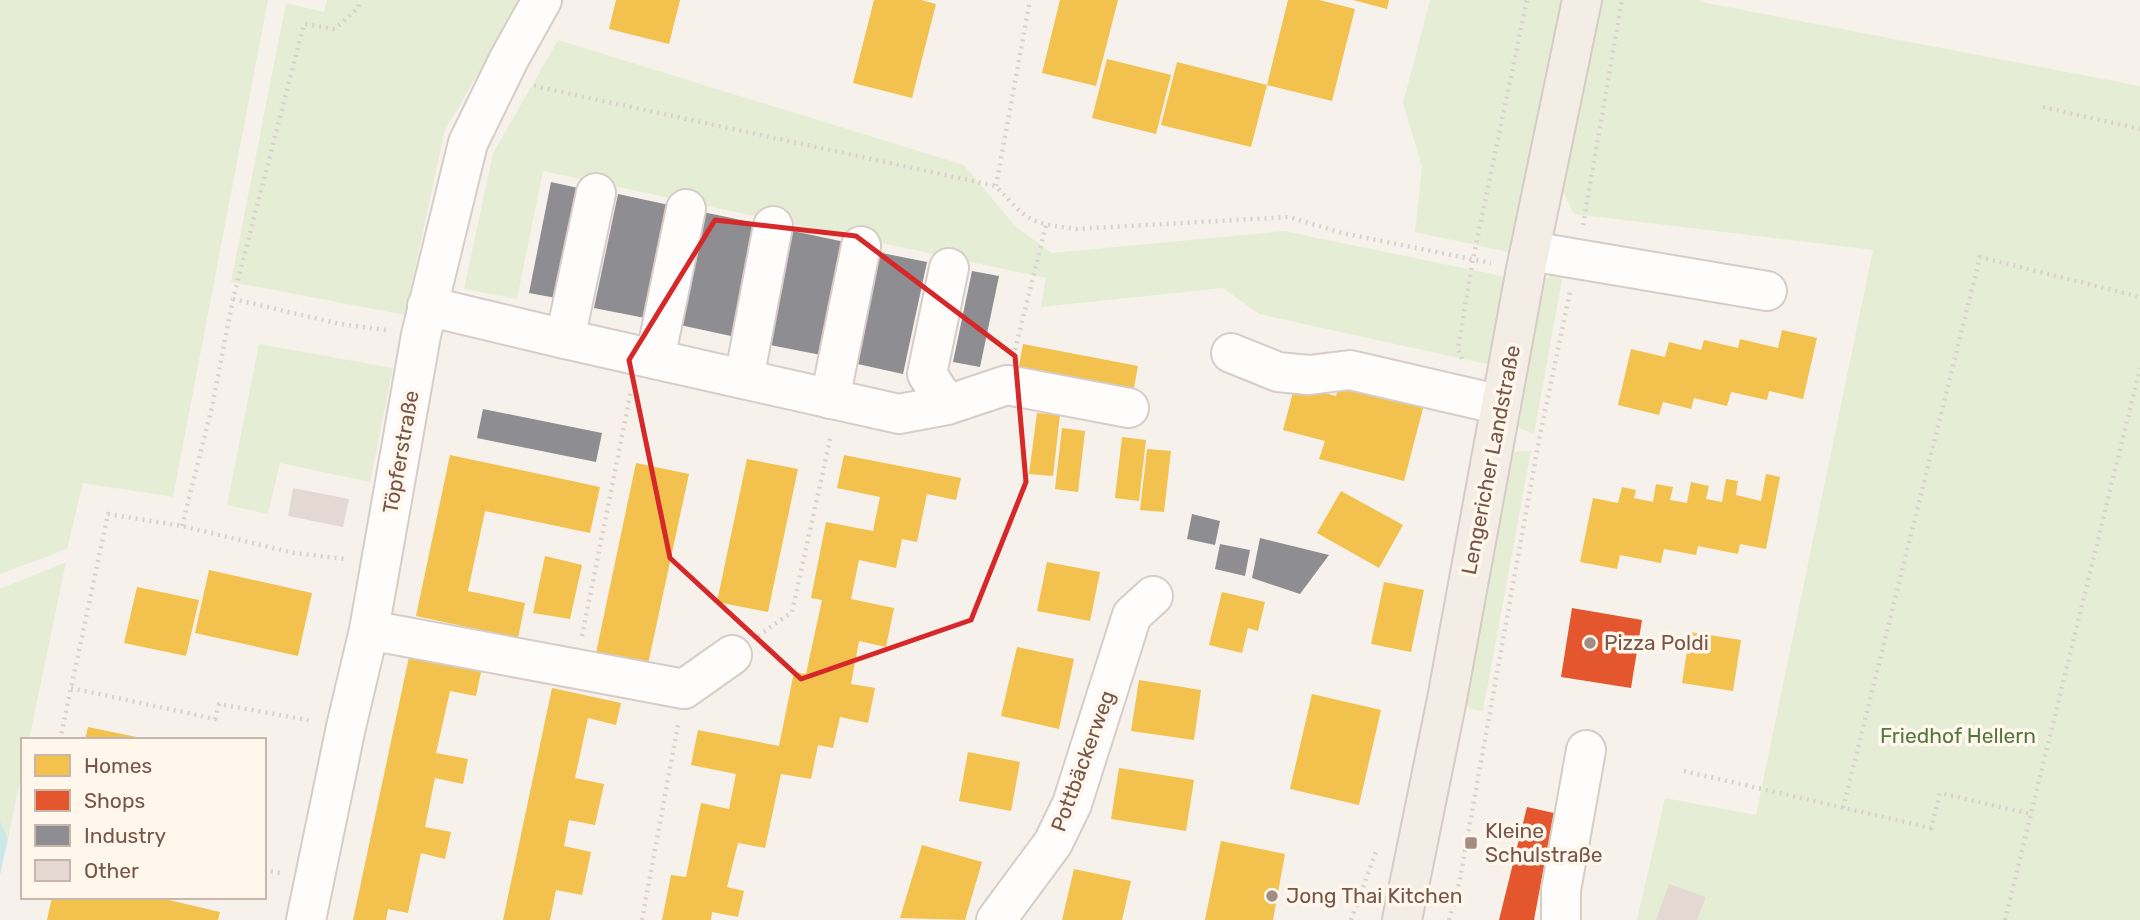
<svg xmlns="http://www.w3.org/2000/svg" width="2140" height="920" font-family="Rubik,sans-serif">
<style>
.green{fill:#e5eed5}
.water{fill:#cbe8e9}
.homes{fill:#f2c14e}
.shops{fill:#e4572e}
.industry{fill:#8d8d92}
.building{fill:#e4d9d2}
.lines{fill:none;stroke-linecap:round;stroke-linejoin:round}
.minor-casing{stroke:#d6cdc8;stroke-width:42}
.major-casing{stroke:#d6cbc6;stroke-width:42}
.path{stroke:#dad1cd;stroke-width:4.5;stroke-dasharray:2 5;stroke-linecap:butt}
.minor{stroke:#fefdfc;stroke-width:38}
.major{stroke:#f3ede5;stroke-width:38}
.marked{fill:none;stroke:#d62828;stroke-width:5;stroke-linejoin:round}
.poi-dot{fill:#a48c82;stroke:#fff6ec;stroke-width:2.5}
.labels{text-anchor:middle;stroke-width:7;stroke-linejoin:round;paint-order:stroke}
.street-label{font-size:21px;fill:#775649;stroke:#fff6ec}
.poi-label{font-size:21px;fill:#775649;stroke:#fff6ec;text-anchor:start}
.park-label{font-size:21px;fill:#52783d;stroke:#fff6ec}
</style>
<rect width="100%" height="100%" fill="#f7f1eb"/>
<g class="green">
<polygon points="0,0 268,0 173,497 83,483 67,549 0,574"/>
<polygon points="327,0 522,0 445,130 405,315 231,282 286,3 324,12"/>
<polygon points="1430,0 1565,0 1512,253 1415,232 1422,166 1403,103"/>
<polygon points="1601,0 1701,0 1701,2 2140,86 2140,920 1637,920 1665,798 1756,815 1873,250 1574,214 1563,192"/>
<polygon points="558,40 964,165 1016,227 1052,253 1284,231 1507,277 1491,365 1259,314 1223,288 1041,307 1046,278 543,171 517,299 464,289 493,153"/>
<polygon points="1563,274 1534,434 1515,426 1542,283 1551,275"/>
<polygon points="259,344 393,368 370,482 280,463 268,514 227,505"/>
<polygon points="1531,451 1483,711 1470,709 1464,699 1511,452"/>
<polygon points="66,562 29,740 23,740 23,767 8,839 0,821 0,589"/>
</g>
<polygon class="water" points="0,821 8,839 0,875"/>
<g class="homes">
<polygon points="616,0 680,0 669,44 609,29"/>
<polygon points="874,0 921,0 936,4 912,98 853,83"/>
<polygon points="1060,0 1118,0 1096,86 1042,73"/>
<polygon points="1288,0 1319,0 1355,9 1332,101 1267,85"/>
<polygon points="1353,0 1389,0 1387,9"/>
<polygon points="1107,59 1171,75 1156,134 1092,118"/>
<polygon points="1177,62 1267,85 1251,147 1161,125"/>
<polygon points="1782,330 1817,338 1803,399 1769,391 1767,400 1731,392 1727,406 1694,398 1691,409 1663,402 1659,415 1618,405 1631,349 1665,357 1669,342 1701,350 1704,340 1738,348 1740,339 1778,348"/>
<polygon points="1023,344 1138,366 1133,393 1018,371"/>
<polygon points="1342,376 1426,397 1404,481 1319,459 1325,441 1283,430 1295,385 1336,396"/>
<polygon points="1037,413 1060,415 1053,476 1029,474"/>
<polygon points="1062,428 1085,431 1078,492 1055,489"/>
<polygon points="1122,437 1146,440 1139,501 1115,498"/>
<polygon points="1147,449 1171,451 1164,512 1140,510"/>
<polygon points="450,455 600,487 590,533 485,511 468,591 525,603 518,638 416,616"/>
<polygon points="844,455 961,478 956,500 927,494 917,542 902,539 896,568 859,560 851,599 894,608 886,647 859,641 851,684 875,688 868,723 840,717 833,748 818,745 811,779 781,774 765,848 738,843 727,887 744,891 738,917 712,912 711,920 662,920 671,875 686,877 701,803 729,809 736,774 691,765 698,730 779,746 794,672 806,674 822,600 811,598 826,522 873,531 880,497 837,488"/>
<polygon points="747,459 798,469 768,612 717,602"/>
<polygon points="636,463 689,474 648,664 596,653"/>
<polygon points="1766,474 1780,477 1766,549 1740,544 1738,554 1698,546 1696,555 1664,549 1661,563 1620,555 1617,569 1580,562 1593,498 1618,503 1622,487 1636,490 1634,498 1653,502 1656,484 1673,487 1670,500 1687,503 1691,482 1709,486 1706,499 1722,502 1726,479 1738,481 1736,495 1761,501"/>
<polygon points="1341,491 1403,525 1379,568 1317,533"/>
<polygon points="545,556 582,565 570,619 533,613"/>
<polygon points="1047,562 1100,572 1090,621 1037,611"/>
<polygon points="209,570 312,593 298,656 195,633"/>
<polygon points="1384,582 1424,590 1411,652 1371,644"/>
<polygon points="137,587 199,600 186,656 124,643"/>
<polygon points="1222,592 1265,602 1258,631 1248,628 1242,653 1209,645"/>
<polygon points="1690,632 1741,640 1733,691 1682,683"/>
<polygon points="1017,647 1074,659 1059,729 1001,716"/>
<polygon points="409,657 481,672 476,696 450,691 436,753 468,759 463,784 435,778 425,827 451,832 445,859 421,853 408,913 388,909 386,920 353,920"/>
<polygon points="1139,680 1201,690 1194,740 1131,731"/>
<polygon points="552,688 621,703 616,725 588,718 575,778 604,784 595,825 569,820 564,846 591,852 582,895 556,890 550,920 503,920"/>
<polygon points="1312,694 1381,710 1359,805 1290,789"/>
<polygon points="88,727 146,739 146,740 85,740"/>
<polygon points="968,752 1020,762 1011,811 959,801"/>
<polygon points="1119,768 1194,780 1186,831 1111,819"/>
<polygon points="1221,841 1285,854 1273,920 1205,920"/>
<polygon points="922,845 982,862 965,920 900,918"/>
<polygon points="1074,869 1131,881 1122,920 1062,920"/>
<polygon points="52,897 156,897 220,912 218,920 47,920"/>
</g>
<g class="shops">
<polygon points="1572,608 1642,620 1631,688 1561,677"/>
<polygon points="1527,807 1554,813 1534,920 1499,920"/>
</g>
<g class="industry">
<polygon points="551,182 578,188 556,298 529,293"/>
<polygon points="618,194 669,205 645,318 594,308"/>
<polygon points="703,212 755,223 731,336 680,325"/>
<polygon points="793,231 845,242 821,355 770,345"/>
<polygon points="877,252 927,262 903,374 853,363"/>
<polygon points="972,271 999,276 980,367 953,362"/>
<polygon points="483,409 602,433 596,462 477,438"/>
<polygon points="1192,514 1220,521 1215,545 1187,539"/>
<polygon points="1260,538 1329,555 1300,594 1252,578"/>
<polygon points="1220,544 1250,550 1245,576 1215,569"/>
</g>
<g class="building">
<polygon points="293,488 349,499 343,527 288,516"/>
<polygon points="1669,884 1706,897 1697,920 1656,920"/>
</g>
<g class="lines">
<g class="minor-casing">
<g id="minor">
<polyline points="1530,251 1767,291"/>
<polyline points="427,306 565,339 899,414 947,405 1007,385 1129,408"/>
<polyline points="565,339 596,193"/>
<polyline points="1231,353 1278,372 1309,375 1350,370 1501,405"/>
<polyline points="655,359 686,209"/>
<polyline points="744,379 773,226"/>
<polyline points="830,399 861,246"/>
<polyline points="947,405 927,374 949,268"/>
<polyline points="369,630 684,689 732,655"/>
<polyline points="306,920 346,727 369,630 421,335 468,143 509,59 542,0"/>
<polyline points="996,920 1053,843 1072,804 1132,615 1153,596"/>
<polyline points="1561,920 1561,890 1586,750"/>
</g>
</g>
<g class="major-casing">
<polyline id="major" points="1402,920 1447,699 1526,269 1582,0"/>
</g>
<g class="path">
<path d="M 534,86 L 996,186 C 1028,221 1029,223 1076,229 L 1289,217 L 1342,233 L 1491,263"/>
<polyline points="2043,107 2140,129"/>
<polyline points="996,186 1030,0"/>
<polyline points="1583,225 1622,0"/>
<polyline points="233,299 340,324 386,330"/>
<polyline points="1015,350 1046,225"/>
<polyline points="1462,359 1458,349 1473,259 1527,0"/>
<polyline points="182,526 212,407 233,299 304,24 335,29 358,8 360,0"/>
<polyline points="582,636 631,391"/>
<polyline points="758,636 792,612 831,435"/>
<polyline points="71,688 215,719 219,704 313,721"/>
<polyline points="60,740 108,514 182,526 294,553 345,559"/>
<polyline points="1684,771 1931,828 1940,793 2031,814"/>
<polyline points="1843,808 1980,257 2140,297"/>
<polyline points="264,870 280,873"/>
<polyline points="642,920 678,725"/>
<polyline points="1351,920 1377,849"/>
<polyline points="1449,920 1459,884 1539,440 1570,292"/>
<polyline points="2005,920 2140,368"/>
</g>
<use href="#minor" class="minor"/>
<use href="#major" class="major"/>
</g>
<path class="marked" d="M 715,220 L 856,236 L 1015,356 L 1026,482 L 971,620 L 801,679 L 670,558 L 629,360 Z"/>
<g class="poi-dot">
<circle cx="1590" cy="643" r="7"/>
<rect x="1464" y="836" width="14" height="14" rx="3.5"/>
<circle cx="1272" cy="896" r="7"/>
</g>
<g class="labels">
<g class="street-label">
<text transform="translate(401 452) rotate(-80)" y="7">Töpferstraße</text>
<text transform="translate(1491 460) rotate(-79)" y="7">Lengericher Landstraße</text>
<text transform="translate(1083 761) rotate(-70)" y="7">Pottbäckerweg</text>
</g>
<g class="poi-label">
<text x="1604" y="650">Pizza Poldi</text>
<text x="1485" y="838">Kleine<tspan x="1485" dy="24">Schulstraße</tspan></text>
<text x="1286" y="903">Jong Thai Kitchen</text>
</g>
<g class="park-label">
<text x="1958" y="743">Friedhof Hellern</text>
</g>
</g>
<rect x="21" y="738" width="245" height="161" fill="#fff6ec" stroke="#c9b6ab" stroke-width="2"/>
<rect x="35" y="755" width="35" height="21" fill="#f2c14e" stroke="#c9b6ab" stroke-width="2"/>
<text x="84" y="773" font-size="21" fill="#775649">Homes</text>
<rect x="35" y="790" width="35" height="21" fill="#e4572e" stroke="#c9b6ab" stroke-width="2"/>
<text x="84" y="808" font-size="21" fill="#775649">Shops</text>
<rect x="35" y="825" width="35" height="21" fill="#8d8d92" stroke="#c9b6ab" stroke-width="2"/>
<text x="84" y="843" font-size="21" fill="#775649">Industry</text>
<rect x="35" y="860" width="35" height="21" fill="#e4d9d2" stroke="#c9b6ab" stroke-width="2"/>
<text x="84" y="878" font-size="21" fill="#775649">Other</text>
</svg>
